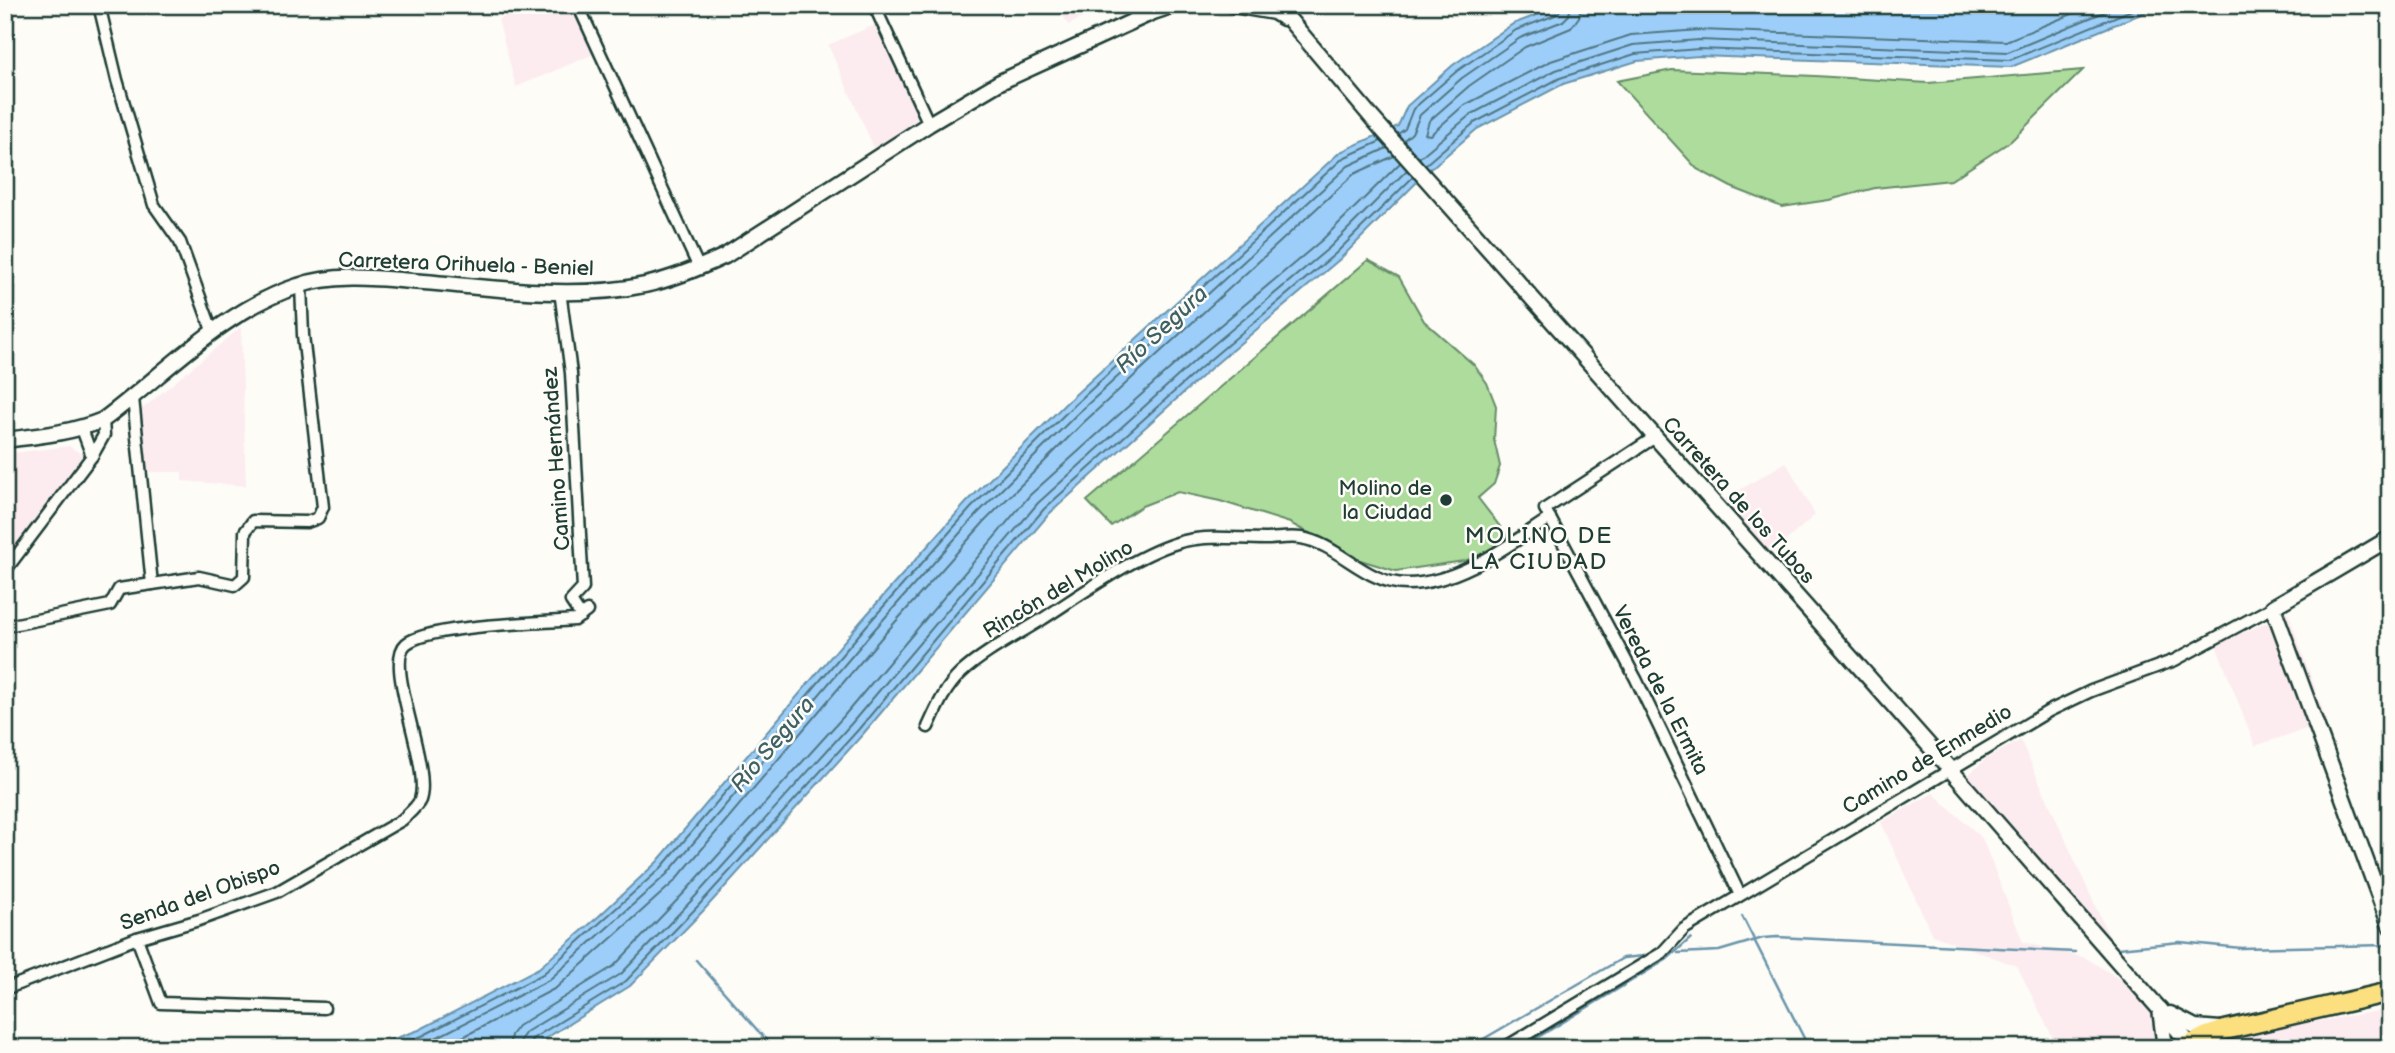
<svg xmlns="http://www.w3.org/2000/svg" width="2395" height="1053" font-family="'Balsamiq Sans',sans-serif">
<style>
.built{fill:#fcecf0}
.green{fill:#addc9c;stroke:#668c68;stroke-width:2}
.water{fill:#9ccef9;stroke:#6a94aa;stroke-width:2}
.lines{fill:none;stroke-linecap:round;stroke-linejoin:round}
.shore{stroke:#517783;stroke-width:2}
.stream{stroke:#6a94aa;stroke-width:2.5}
.street-casing{stroke:#1f3d34;stroke-width:15}
.secondary-casing{stroke:#1f3d34;stroke-width:19}
.highway-casing{stroke:#1f3d34;stroke-width:23}
.street{stroke:#fdfcf7;stroke-width:10}
.secondary{stroke:#fdfcf7;stroke-width:14}
.highway{stroke:#fce080;stroke-width:18}
.poi-dot{fill:#1f3d34;stroke:#fdfcf7;stroke-width:2.5}
.labels{text-anchor:middle;stroke-width:5;stroke-linejoin:round;paint-order:stroke}
.street-label{font-size:21px;fill:#1f3d34;stroke:#fdfcf7}
.poi-label{font-size:21px;fill:#1f3d34;stroke:#fdfcf7;text-anchor:end}
.water-label{font-size:23px;font-style:italic;fill:#3e6165;stroke:#fdfcf7}
.neighbourhood-label{font-size:23px;letter-spacing:2px;fill:#1f3d34;stroke:#fdfcf7}
</style>
<rect width="100%" height="100%" fill="#fdfcf7"/>
<filter id="ink" filterUnits="userSpaceOnUse"><feTurbulence type="fractalNoise" baseFrequency=".0143" numOctaves="2"/><feDisplacementMap in="SourceGraphic" scale="14" xChannelSelector="R" yChannelSelector="G"/><feConvolveMatrix kernelMatrix="1 2 1 2 8 2 1 2 1" color-interpolation-filters="sRGB"/></filter>
<g filter="url(#ink)">
<g class="built">
<polygon points="544,5 572,5 594,54 516,87 498,19"/>
<polygon points="1058,5 1109,5 1068,25"/>
<polygon points="879,23 921,117 874,148 828,45"/>
<polygon points="241,327 246,486 182,481 182,472 147,472 140,411"/>
<polygon points="69,446 85,456 5,564 5,454"/>
<polygon points="1786,462 1815,515 1770,555 1725,499"/>
<polygon points="2288,612 2327,722 2255,746 2216,645"/>
<polygon points="2021,740 2021,741 2112,943 1967,776 1987,758"/>
<polygon points="1933,793 1982,838 2023,942 2086,958 2191,1024 2260,1031 2390,1009 2390,1048 2058,1048 2017,966 1932,935 1881,822"/>
</g>
<g class="green">
<polygon points="1672,70 1815,76 1928,83 2083,70 2011,141 1951,180 1875,188 1829,200 1782,207 1731,187 1697,169 1617,81"/>
<polygon points="1368,260 1399,277 1424,321 1474,365 1487,383 1496,406 1494,440 1500,466 1494,484 1478,498 1511,541 1485,554 1464,561 1396,571 1357,559 1290,523 1220,501 1178,492 1142,506 1111,526 1087,501"/>
</g>
<polygon class="water" points="1563,5 2163,5 2011,67 1699,56 1637,61 1563,84 1477,129 1429,170 1340,259 1211,368 1049,514 863,734 703,911 630,986 530,1048 368,1048 419,1030 539,968 598,917 657,862 862,620 966,503 1065,404 1340,152 1398,126 1407,106 1453,65 1513,24"/>
<g class="lines">
<g class="shore">
<polyline points="1581,5 1579,17 1571,28 1525,47 1469,86 1429,121 1425,134 1430,135 1463,106 1551,61 1631,35 1700,30 2006,41 2094,5"/>
<polyline points="1398,134 1405,129 1413,109 1457,71 1516,30 1558,14 1562,5"/>
<polyline points="1404,140 1412,133 1420,115 1462,78 1520,38 1563,21 1569,15 1571,5"/>
<polyline points="1419,158 1470,115 1556,70 1633,45 1699,40 2008,52 2121,5"/>
<polyline points="1425,165 1474,123 1560,78 1635,54 1699,49 2010,60 2144,5"/>
<polyline points="390,1048 422,1036 543,974 661,868 868,624 971,508 1070,409 1343,158 1381,141"/>
<polyline points="416,1048 549,980 667,874 874,630 977,514 1076,415 1348,166 1387,148"/>
<polyline points="442,1048 556,988 674,882 882,637 985,521 1083,423 1354,174 1394,156"/>
<polyline points="509,1048 511,1035 518,1026 614,966 684,893 843,717 1030,495 1193,348 1322,240 1400,163"/>
<polyline points="520,1048 521,1039 526,1032 621,974 692,900 851,724 1038,503 1200,356 1329,248 1407,170"/>
<polyline points="528,1048 532,1039 626,981 698,906 858,730 1044,509 1206,363 1335,254 1413,177"/>
</g>
<g class="stream">
<polyline points="1742,916 1809,1048"/>
<polyline points="2118,948 2180,942 2241,948 2387,945"/>
<polyline points="1678,953 1719,951 1763,938 1777,937 2075,952"/>
<polyline points="696,960 773,1048"/>
<polyline points="1468,1048 1623,958 1644,956"/>
<polyline points="1520,1048 1666,960 1691,938"/>
</g>
<g class="street-casing">
<g id="street">
<polyline points="99,5 117,80 154,205 180,242 213,333"/>
<polyline points="578,5 699,268"/>
<polyline points="874,5 929,124"/>
<polyline points="560,291 571,373 583,588 571,601 581,616"/>
<polyline points="133,398 152,584"/>
<polyline points="82,429 92,456"/>
<polyline points="1655,437 1545,509 1636,679 1740,895"/>
<polyline points="5,571 92,456 104,435 103,420"/>
<polyline points="12,625 110,605 119,589 199,577 235,585 244,577 245,532 253,521 307,522 318,518 323,507 303,335 301,285"/>
<path d="M 928,727 C 937,707 945,688 961,673 C 984,652 1014,637 1041,620 C 1080,595 1139,552 1184,541 C 1211,535 1237,539 1264,539 C 1276,539 1289,536 1301,538 C 1339,544 1365,584 1407,584 C 1460,583 1507,546 1550,518"/>
<polyline points="137,938 161,1003 324,1008"/>
<path d="M 5,989 L 137,938 L 199,920 L 277,892 L 402,820 C 408,814 417,807 420,800 C 432,765 383,664 406,644 C 428,625 541,623 575,620 L 587,611"/>
<polyline points="1504,1048 1662,953 1684,929 2049,711 2091,691 2175,660 2273,607"/>
</g>
</g>
<g class="secondary-casing">
<g id="secondary">
<polyline points="1233,5 1274,12 1284,18"/>
<polyline points="1277,5 1373,119 1949,768 2190,1044"/>
<path d="M 5,440 C 39,436 71,433 103,420 C 165,374 223,310 298,286 C 338,272 383,279 424,282 C 496,288 574,300 645,285 C 673,279 699,268 725,256 L 929,124 L 1000,82 L 1153,12 L 1174,5"/>
<polyline points="2390,538 2273,607 2390,926"/>
<polyline points="2160,1009 2165,1048"/>
<polyline points="2170,1014 2195,1027 2220,1029"/>
</g>
</g>
<g class="highway-casing">
<polyline id="highway" points="2184,1048 2207,1036 2225,1030 2390,992"/>
</g>
<use href="#street" class="street"/>
<use href="#secondary" class="secondary"/>
<use href="#highway" class="highway"/>
</g>
</g>
<circle class="poi-dot" cx="1446" cy="500" r="7"/>
<g class="labels">
<g class="street-label">
<text transform="translate(466 264) rotate(2)" y="7">Carretera Orihuela - Beniel</text>
<text transform="translate(556 459) rotate(-94)" y="7">Camino Hernández</text>
<text transform="translate(1739 500) rotate(48)" y="7">Carretera de los Tubos</text>
<text transform="translate(1058 589) rotate(-31)" y="7">Rincón del Molino</text>
<text transform="translate(1661 690) rotate(63)" y="7">Vereda de la Ermita</text>
<text transform="translate(1927 759) rotate(-31)" y="7">Camino de Enmedio</text>
<text transform="translate(200 895) rotate(-20)" y="7">Senda del Obispo</text>
</g>
<g class="poi-label">
<text x="1432" y="495">Molino de<tspan x="1432" dy="24">la Ciudad</tspan></text>
</g>
<g class="water-label">
<text transform="translate(1161 329) rotate(-43)" y="8">Río Segura</text>
<text transform="translate(772 744) rotate(-50)" y="8">Río Segura</text>
</g>
<g class="neighbourhood-label">
<text x="1539" y="543">MOLINO DE<tspan x="1539" dy="26">LA CIUDAD</tspan></text>
</g>
</g>
<rect width="2395" height="1053" fill="none" stroke="#fdfcf7" stroke-width="28"/>
<rect x="14" y="14" width="2367" height="1025" fill="none" stroke="#1f3d34" stroke-width="2.5" filter="url(#ink)"/>
</svg>
